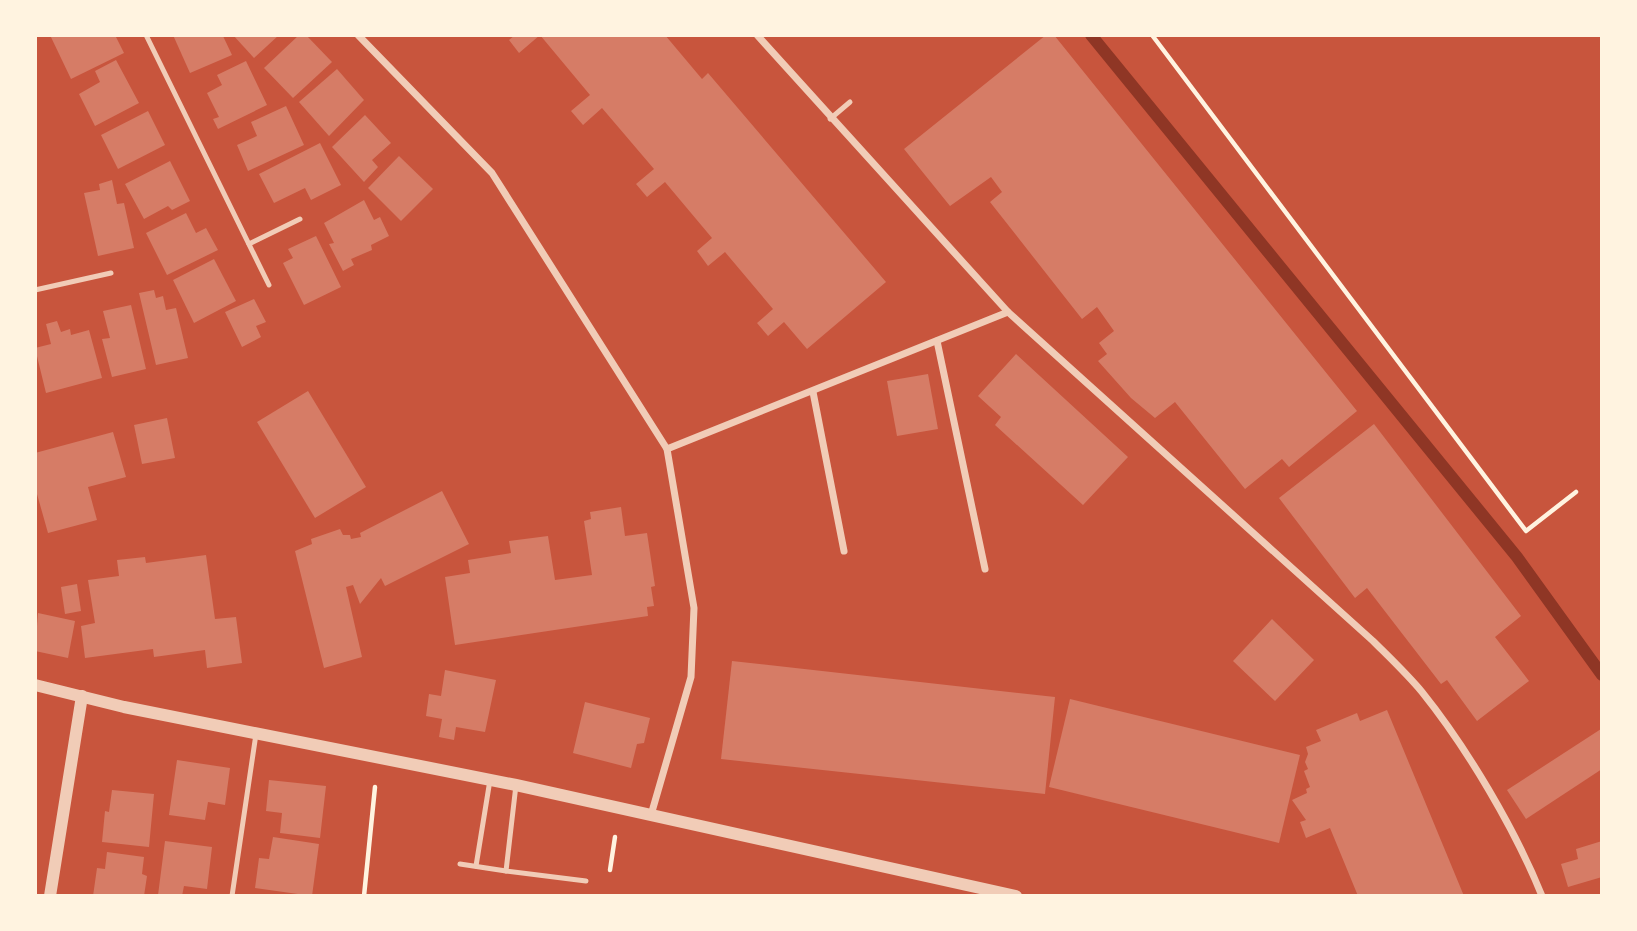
<svg xmlns="http://www.w3.org/2000/svg" width="1637" height="931" font-family="'Noto Serif',serif">
<style>
.lines{fill:none;stroke-linecap:round;stroke-linejoin:round}
.stream{stroke:#8f3625;stroke-width:12}
.building{fill:#d67c66}
.path{stroke:#fff3e0;stroke-width:4.5}
.service{stroke:#f1ccb7;stroke-width:5}
.minor{stroke:#f1ccb7;stroke-width:7}
.tertiary{stroke:#f1ccb7;stroke-width:12}
</style>
<rect width="100%" height="100%" fill="#c8553d"/>
<g class="lines">
<polyline class="stream" points="1091,35 1517,557 1602,675"/>
</g>
<g class="building">
<polygon points="50,35 115,35 124,53 71,79"/>
<polygon points="173,35 223,36 232,55 190,73"/>
<polygon points="233,35 279,35 254,58"/>
<polygon points="299,35 306,35 332,62 293,98 264,68"/>
<polygon points="515,35 665,35 702,79 708,73 886,282 807,349 784,322 768,336 757,323 773,309 725,252 708,266 697,251 712,238 665,182 647,197 636,184 654,169 602,108 583,125 571,111 590,95 540,35 519,53 509,40"/>
<polygon points="1046,35 1054,35 1357,411 1289,467 1282,459 1245,489 1175,402 1155,418 1131,398 1098,361 1107,354 1099,343 1114,331 1097,307 1082,319 990,202 1002,192 991,177 950,206 904,149"/>
<polygon points="116,60 139,103 95,126 79,94 100,82 95,71"/>
<polygon points="246,61 267,105 218,129 213,119 219,117 207,93 222,85 217,75"/>
<polygon points="337,69 364,100 329,136 299,102"/>
<polygon points="286,106 304,145 248,171 237,145 257,136 251,122"/>
<polygon points="148,111 165,145 118,169 101,135"/>
<polygon points="365,115 391,143 372,160 378,167 364,182 332,147"/>
<polygon points="320,143 341,185 311,200 305,188 274,203 259,174"/>
<polygon points="399,156 433,189 401,221 368,188"/>
<polygon points="170,161 190,201 172,210 168,206 144,219 125,184"/>
<polygon points="112,180 117,204 124,203 134,248 98,256 84,193 100,190 99,184"/>
<polygon points="364,200 374,220 380,217 389,236 371,245 372,250 351,259 354,265 343,271 329,244 334,243 324,223"/>
<polygon points="186,213 196,233 206,228 218,250 167,275 146,233"/>
<polygon points="316,236 341,287 304,305 283,263 293,258 288,249"/>
<polygon points="214,259 236,301 194,323 173,280"/>
<polygon points="154,290 156,298 163,296 166,310 176,308 188,358 156,365 139,293"/>
<polygon points="254,299 266,322 256,326 261,337 242,347 225,312"/>
<polygon points="131,305 146,369 112,377 102,339 110,338 103,311"/>
<polygon points="57,321 61,332 70,329 71,335 89,330 102,378 46,393 35,348 51,344 46,324"/>
<polygon points="1016,354 1128,457 1083,505 995,425 1001,417 978,396"/>
<polygon points="928,374 938,429 897,436 887,381"/>
<polygon points="308,391 366,487 315,518 257,422"/>
<polygon points="167,418 175,458 142,464 134,425"/>
<polygon points="1374,424 1521,616 1495,637 1529,681 1477,721 1447,680 1441,684 1367,588 1355,598 1279,498"/>
<polygon points="113,432 126,477 88,487 97,520 48,533 35,487 35,453"/>
<polygon points="442,491 469,544 385,586 381,578 360,604 353,585 346,587 362,657 324,668 295,551 312,544 311,539 340,529 343,535 350,535 351,539 361,537 360,533"/>
<polygon points="621,507 625,536 647,533 655,586 651,587 654,606 647,607 648,616 455,645 445,577 470,573 468,560 511,553 509,541 548,536 555,580 592,575 584,521 591,519 590,512"/>
<polygon points="206,555 215,619 236,617 242,663 207,668 205,650 154,657 153,649 85,658 81,626 95,623 88,580 119,576 117,560 145,557 146,563"/>
<polygon points="77,584 81,611 65,614 61,587"/>
<polygon points="38,613 75,621 68,658 35,651"/>
<polygon points="1272,619 1314,660 1275,701 1233,661"/>
<polygon points="732,661 1055,697 1045,794 721,759"/>
<polygon points="445,670 496,680 485,732 456,727 454,740 439,737 442,719 426,716 429,694 441,696"/>
<polygon points="1070,699 1300,755 1279,843 1049,787"/>
<polygon points="585,702 650,718 644,743 637,744 631,768 573,753"/>
<polygon points="1387,710 1464,896 1358,896 1330,828 1306,838 1300,822 1306,820 1292,800 1307,793 1306,789 1310,787 1304,771 1308,769 1305,762 1308,754 1306,747 1321,741 1316,730 1357,713 1360,721"/>
<polygon points="1601,729 1602,769 1526,819 1507,790"/>
<polygon points="177,760 230,768 225,805 208,802 205,820 169,815"/>
<polygon points="269,780 326,786 320,838 280,833 282,813 266,811"/>
<polygon points="112,790 154,794 149,847 102,842 105,811 109,812"/>
<polygon points="273,837 319,844 312,896 255,888 259,858 269,859"/>
<polygon points="165,841 212,847 207,889 184,886 182,896 158,895"/>
<polygon points="1602,841 1602,877 1568,887 1561,864 1578,859 1576,849"/>
<polygon points="107,852 144,857 142,874 147,876 144,896 93,896 97,868 105,869"/>
</g>
<g class="lines">
<g class="path">
<polyline points="1152,35 1526,531 1576,492"/>
<polyline points="610,870 615,837"/>
<polyline points="364,896 375,787"/>
</g>
<g class="service">
<polyline points="146,35 269,285"/>
<polyline points="830,119 850,102"/>
<polyline points="249,244 300,219"/>
<polyline points="35,290 111,273"/>
<polyline points="516,785 506,871 586,881"/>
<polyline points="460,864 506,871"/>
<polyline points="476,866 490,780"/>
<polyline points="232,896 256,734"/>
</g>
<g class="minor">
<polyline points="358,35 492,173 667,449 694,608 691,677 651,815"/>
<path d="M 757,35 L 1008,312 L 1373,641 C 1389,657 1407,674 1422,692 C 1467,748 1515,829 1542,896"/>
<polyline points="937,341 985,569"/>
<polyline points="813,392 844,551"/>
<polyline points="667,449 1008,312"/>
</g>
<g class="tertiary">
<polyline points="35,685 124,707 516,785 1016,896"/>
<polyline points="50,896 82,696"/>
</g>
</g>
<rect width="1637" height="931" fill="none" stroke="#fff3e0" stroke-width="74"/>
</svg>
